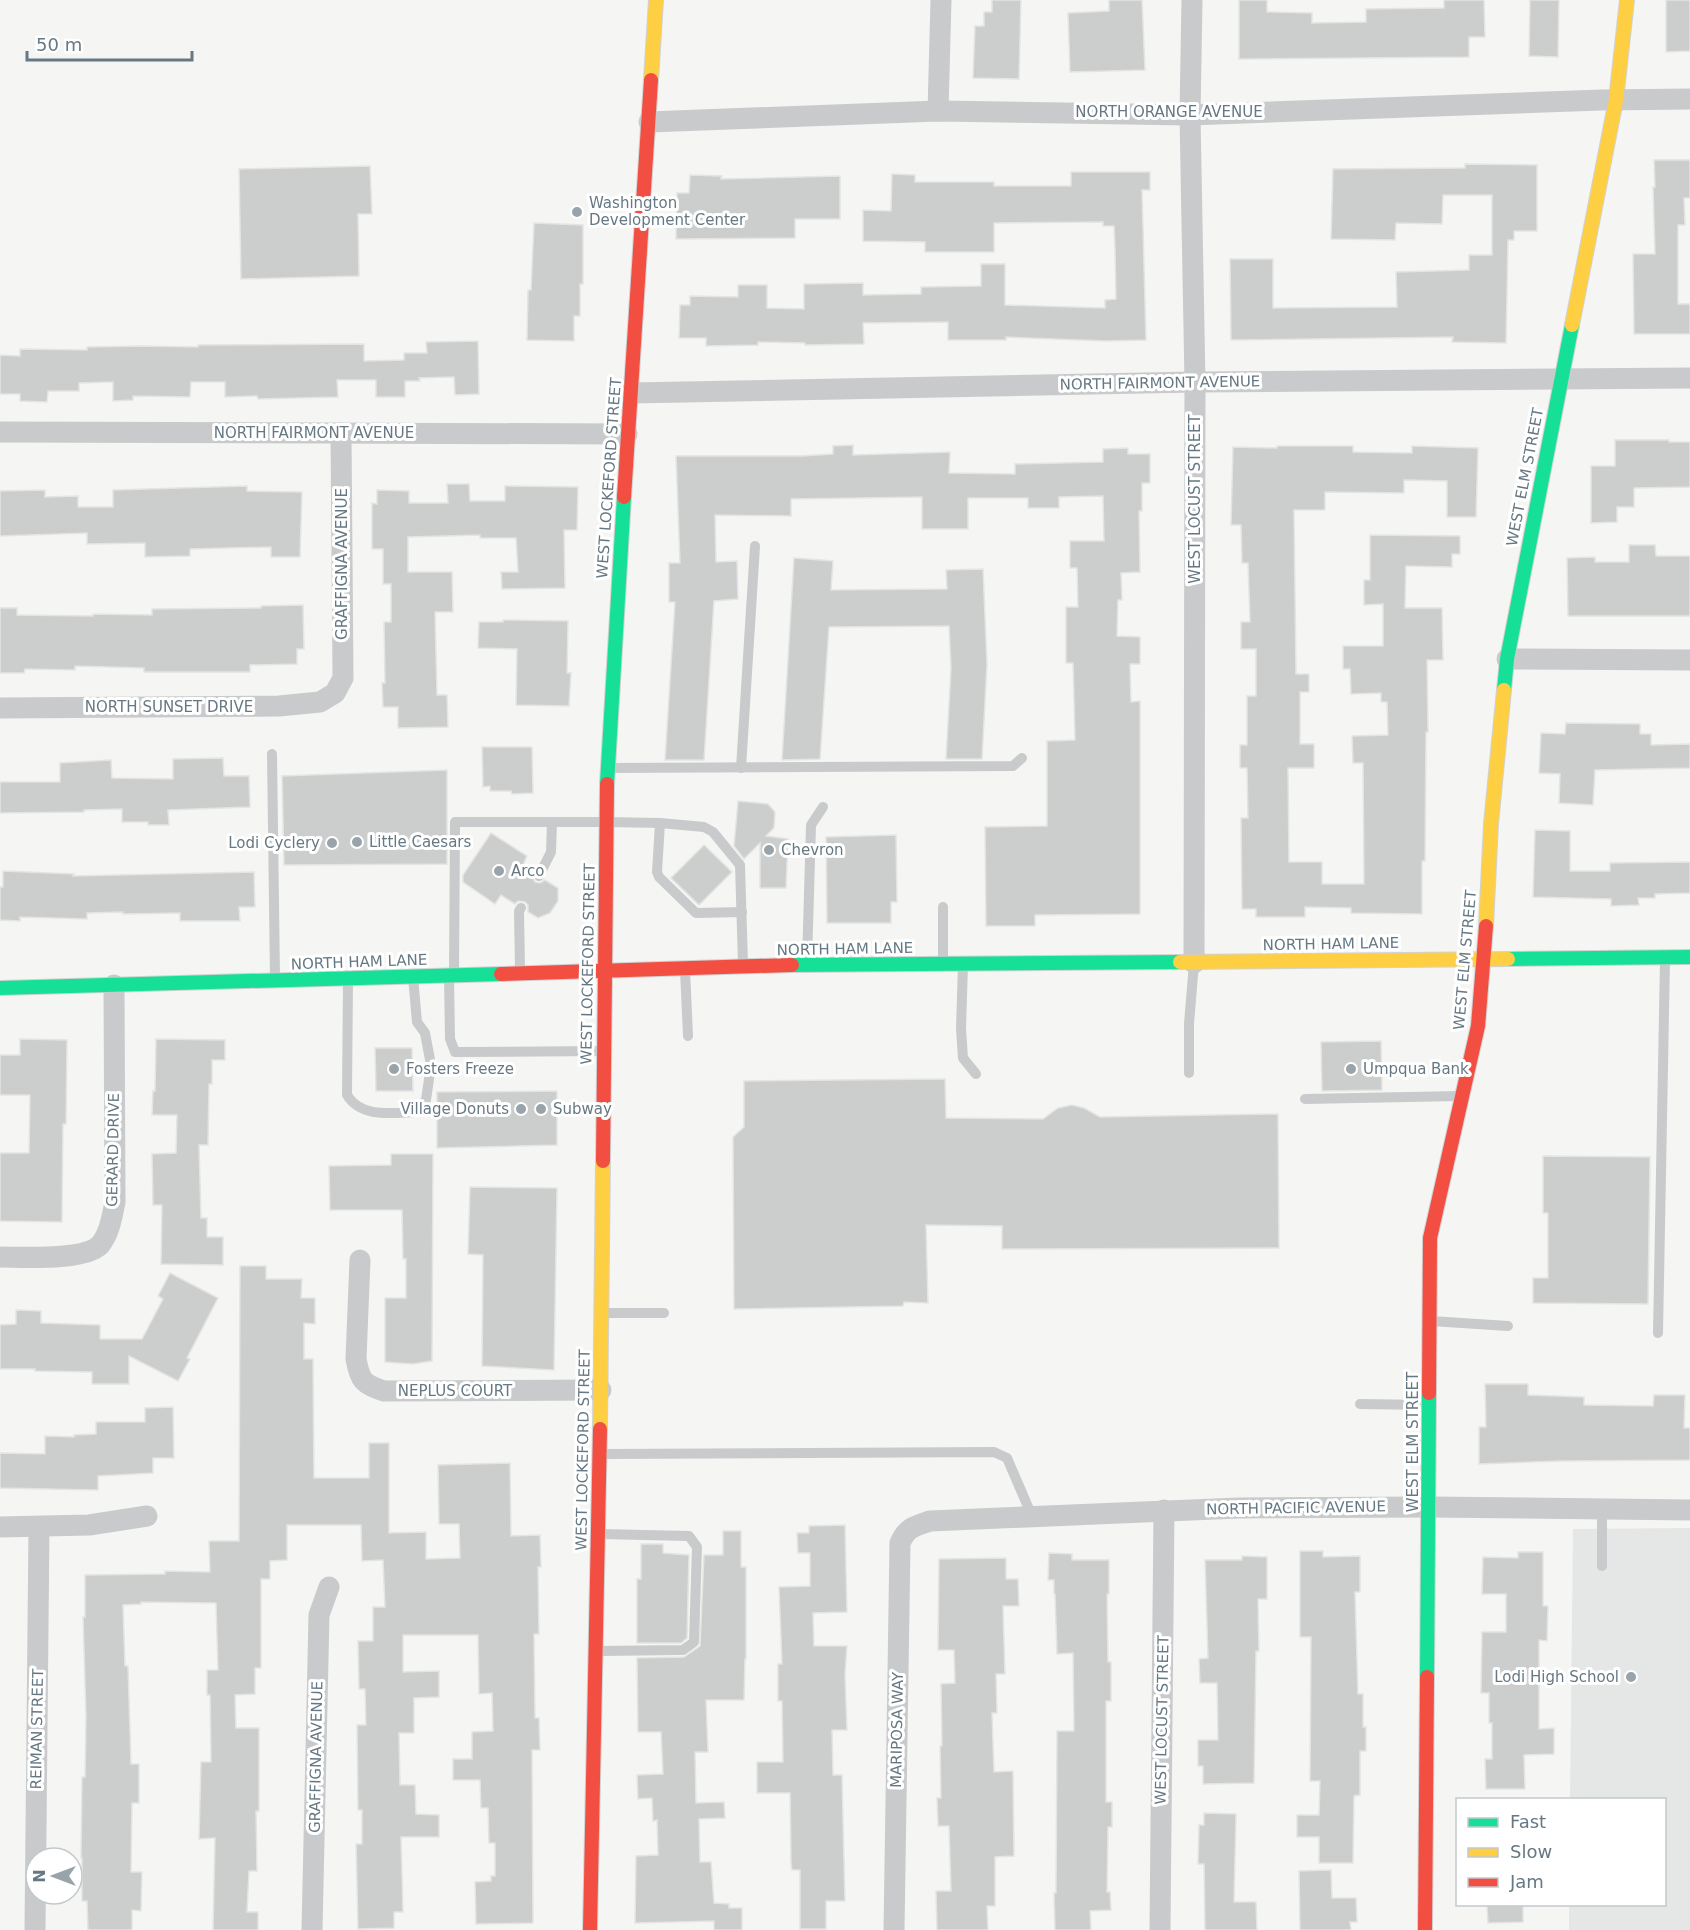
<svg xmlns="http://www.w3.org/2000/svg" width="1690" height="1930" font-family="'DejaVu Sans',sans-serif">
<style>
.built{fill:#e5e6e6}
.building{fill:#cccdcd;stroke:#e4e4e3;stroke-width:1.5}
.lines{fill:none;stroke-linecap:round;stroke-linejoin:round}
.fast-casing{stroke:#d1d2d3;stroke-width:16}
.slow-casing{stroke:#d1d2d3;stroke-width:16}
.jam-casing{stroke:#d1d2d3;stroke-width:16}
.lane{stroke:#c9cacb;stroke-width:10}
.street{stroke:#c9cacb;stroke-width:21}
.fast{stroke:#16e098;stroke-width:14}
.slow{stroke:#ffcf43;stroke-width:14}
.jam{stroke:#f24e42;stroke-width:14}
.poi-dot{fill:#98a4aa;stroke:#fff;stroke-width:2}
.labels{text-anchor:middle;stroke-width:6;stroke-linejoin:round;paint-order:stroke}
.street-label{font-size:15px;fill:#667883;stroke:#fff}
.poi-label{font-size:15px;fill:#667883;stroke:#fff;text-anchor:start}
</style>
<rect width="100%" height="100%" fill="#f5f5f3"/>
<polygon class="built" points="1690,1528 1690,1930 1569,1930 1569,1905 1664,1904 1664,1800 1570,1799 1573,1529"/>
<g class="building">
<polygon points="992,0 1021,0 1019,79 973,78 975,26 984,26 984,12 992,12"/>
<polygon points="1109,0 1142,0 1145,70 1070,72 1068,13 1109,11"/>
<polygon points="1239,0 1267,0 1267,12 1312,13 1312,23 1366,22 1366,9 1444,8 1444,0 1484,0 1485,37 1469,37 1469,57 1239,59"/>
<polygon points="1530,0 1559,0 1558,57 1529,56"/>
<polygon points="1666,0 1690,0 1690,51 1666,52"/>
<polygon points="1654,160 1690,160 1690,198 1684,198 1685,225 1678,225 1678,304 1690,304 1690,334 1634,334 1633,254 1655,254 1653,187 1655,187"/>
<polygon points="1465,164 1537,165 1537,231 1514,231 1514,240 1508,240 1506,343 1452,342 1453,337 1231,340 1230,259 1273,259 1273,308 1397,307 1396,272 1469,270 1469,255 1492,255 1492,195 1443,195 1442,224 1396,223 1395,240 1331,239 1333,169 1465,168"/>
<polygon points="370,166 372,214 358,214 359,276 241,279 239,169"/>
<polygon points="1071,172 1150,172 1150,190 1142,190 1146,340 1106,341 1006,337 1006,340 948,340 948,322 863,323 864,344 805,345 805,343 758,342 758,345 706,346 706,338 679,338 680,305 690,305 690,296 738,297 738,285 767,285 767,308 804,309 804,284 863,283 863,295 921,294 921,287 981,286 981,264 1005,264 1005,305 1105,308 1105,300 1116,299 1115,249 1114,226 1103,226 1103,222 994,223 994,252 925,252 925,242 863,241 863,210 891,211 892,174 915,175 915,182 994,182 994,186 1071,186"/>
<polygon points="690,175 722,176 721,179 840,176 840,219 795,219 795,238 676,239 677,193 689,193"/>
<polygon points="534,223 583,225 583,284 580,284 580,316 574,316 574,341 527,340 528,290 531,290"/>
<polygon points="478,341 479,394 455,395 454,377 419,378 420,381 405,381 405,397 376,397 376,380 337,380 338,397 258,399 257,396 225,397 225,382 191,382 190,397 133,396 133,400 113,401 113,382 79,383 79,391 48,391 47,402 20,401 20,394 0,394 0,355 20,356 20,349 87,350 87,347 142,346 198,347 198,345 364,344 364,361 404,360 404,353 427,353 426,342"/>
<polygon points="1615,440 1669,440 1669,442 1690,442 1690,487 1634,488 1634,507 1617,507 1617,522 1591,523 1591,466 1615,466"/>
<polygon points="853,445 853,455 950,452 949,473 1015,474 1015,464 1103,462 1103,449 1128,448 1128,454 1150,454 1150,483 1142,483 1142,511 1139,511 1140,572 1121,573 1122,600 1118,600 1117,636 1140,637 1140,664 1130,664 1131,702 1140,701 1140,914 1035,915 1035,926 986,926 985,827 1047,826 1047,741 1075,740 1073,663 1066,663 1066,607 1078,607 1077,568 1070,568 1070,541 1104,541 1103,496 1059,497 1059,508 1028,508 1028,498 968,498 968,529 922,529 922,497 791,499 791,516 715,515 716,562 737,561 738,599 714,601 704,760 665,760 675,602 669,602 669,563 680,563 676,456 801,456 833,454 833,446"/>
<polygon points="1277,446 1353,446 1353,452 1412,453 1412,446 1478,448 1476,517 1447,517 1447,481 1404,480 1404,493 1325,492 1325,510 1294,510 1296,674 1309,674 1309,692 1300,692 1300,744 1314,744 1314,768 1288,768 1289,862 1322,862 1322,884 1364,884 1363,763 1353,763 1352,736 1388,735 1387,702 1381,702 1381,693 1351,694 1350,669 1343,669 1343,646 1383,646 1383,604 1364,605 1364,580 1370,580 1370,535 1460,536 1460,554 1452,554 1452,567 1406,566 1405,608 1442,608 1443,660 1427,660 1428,732 1426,732 1425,861 1422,861 1422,914 1351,913 1351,908 1305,907 1305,917 1256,917 1256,909 1242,909 1241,818 1248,818 1247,768 1240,768 1240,745 1247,745 1247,696 1256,696 1256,649 1241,649 1241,622 1250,622 1248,563 1242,563 1241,525 1231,525 1233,447 1277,448"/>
<polygon points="447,484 469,484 470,501 505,501 505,486 578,487 577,530 564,530 565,588 502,589 501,572 518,572 516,538 480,538 480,535 408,537 408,572 452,572 453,612 435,612 437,695 447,695 448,727 398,728 398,707 383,707 382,683 385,683 384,622 391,622 391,584 383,584 383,549 372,549 372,503 377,504 377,490 409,491 409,503 448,503"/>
<polygon points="247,486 247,491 302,492 300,557 271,557 271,547 190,549 190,556 145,557 145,543 87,544 87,533 0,536 0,491 45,490 45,497 78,496 78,507 113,507 113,490"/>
<polygon points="1629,545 1655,545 1656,556 1690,556 1690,616 1568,616 1567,558 1595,557 1595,562 1629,562"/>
<polygon points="794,558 833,561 831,590 947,589 946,570 983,569 987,664 982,759 946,759 951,668 949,626 829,627 820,759 782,760"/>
<polygon points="303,605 304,649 297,649 297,664 250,665 250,672 144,672 144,668 75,666 75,670 25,669 24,673 0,673 0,608 17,608 17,615 93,616 93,614 152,615 152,609 261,608 261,606"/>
<polygon points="503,620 568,621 567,673 571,673 569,706 516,705 517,649 478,648 479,622 503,622"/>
<polygon points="1566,723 1640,724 1640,734 1651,734 1651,745 1690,744 1690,768 1595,770 1593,805 1559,803 1560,774 1539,773 1541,733 1565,734"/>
<polygon points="482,747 532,747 533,793 512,794 511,791 490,791 490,786 483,787"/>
<polygon points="223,758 224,776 249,776 250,807 168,810 169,825 148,825 148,822 122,822 122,809 84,810 84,812 0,813 0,782 60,782 60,763 111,760 112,778 173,779 173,759"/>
<polygon points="447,770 447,864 284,865 282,776"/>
<polygon points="738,801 768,804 775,812 774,828 766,836 788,839 786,888 760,888 760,843 744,859 734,846"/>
<polygon points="1535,830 1570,831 1570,871 1610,871 1610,863 1690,862 1690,893 1655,894 1655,898 1638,898 1639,905 1611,906 1611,899 1533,897"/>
<polygon points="491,833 527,856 523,865 533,872 532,877 535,882 540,883 545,880 558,888 558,901 550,913 538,918 528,912 528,905 525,902 518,901 515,904 501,895 495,904 463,882 463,875"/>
<polygon points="896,835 897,902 891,902 891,923 827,923 826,837"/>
<polygon points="704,845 732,872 699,905 671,878"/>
<polygon points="3,871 74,874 73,876 254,872 255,907 239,907 240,921 180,921 180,913 123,914 123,912 87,913 87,919 20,917 20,921 0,920 0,887 3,887"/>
<polygon points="20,1039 67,1040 66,1124 63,1124 62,1222 0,1221 0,1153 29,1153 30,1095 0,1095 0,1055 20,1055"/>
<polygon points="156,1039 225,1040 225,1060 212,1060 212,1084 209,1084 208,1145 199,1145 201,1218 207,1218 207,1237 223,1237 223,1265 161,1264 162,1205 153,1205 152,1154 176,1153 177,1115 152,1115 153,1091 155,1091"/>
<polygon points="1381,1041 1382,1090 1322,1091 1321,1042"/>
<polygon points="375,1048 412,1048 413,1091 376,1091"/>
<polygon points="945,1079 946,1118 1043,1119 1058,1108 1072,1105 1084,1108 1100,1117 1278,1114 1279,1248 1002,1249 1002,1226 926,1225 928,1303 904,1302 903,1306 734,1309 733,1137 744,1127 744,1081"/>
<polygon points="557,1091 557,1145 437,1148 437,1092"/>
<polygon points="391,1154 433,1154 432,1361 413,1364 385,1362 385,1298 406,1298 406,1259 403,1259 402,1210 330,1210 329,1166 391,1165"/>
<polygon points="1543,1156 1650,1157 1648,1304 1533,1303 1533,1278 1548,1278 1548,1213 1543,1213"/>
<polygon points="470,1187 557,1188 554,1370 482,1366 483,1255 468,1254"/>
<polygon points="240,1266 266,1266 266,1279 302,1279 301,1298 315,1298 315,1324 304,1323 304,1359 313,1359 314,1478 369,1478 369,1443 389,1443 389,1533 426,1532 426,1559 460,1558 459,1524 439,1524 438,1465 510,1463 511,1536 540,1535 541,1567 538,1567 539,1634 534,1634 535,1718 539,1718 540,1750 532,1750 533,1923 476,1924 475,1882 491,1881 491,1876 495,1876 495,1843 489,1843 488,1808 481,1808 480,1780 453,1780 453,1759 472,1759 472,1732 493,1731 492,1693 479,1694 478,1635 403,1635 403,1672 439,1671 439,1697 414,1698 414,1733 399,1733 400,1785 415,1785 416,1814 439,1815 439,1837 401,1837 403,1912 394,1912 394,1928 358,1929 356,1844 362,1844 362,1810 358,1810 357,1725 366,1725 365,1689 359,1689 358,1641 373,1641 373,1607 385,1607 383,1560 362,1561 361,1525 287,1525 287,1560 270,1561 270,1579 261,1579 261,1668 255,1668 255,1694 235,1695 236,1728 259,1728 259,1811 256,1811 257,1871 249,1871 247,1912 258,1912 258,1930 213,1930 215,1838 199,1839 201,1762 211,1762 210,1695 207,1695 207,1670 218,1670 216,1603 141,1602 141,1604 123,1605 125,1666 128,1666 131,1764 139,1764 139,1803 132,1803 131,1872 142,1872 141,1911 132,1910 132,1930 88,1930 87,1901 82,1901 82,1858 81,1858 82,1777 85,1777 86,1716 83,1617 85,1617 85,1575 165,1574 165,1571 210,1572 209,1541 239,1541"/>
<polygon points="170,1273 218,1298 187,1358 190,1359 178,1381 129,1356 129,1384 92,1384 92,1372 35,1371 35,1369 0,1369 0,1325 16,1324 16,1310 41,1311 41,1323 100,1325 100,1339 142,1339 163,1299 158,1296"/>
<polygon points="1485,1384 1528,1384 1528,1395 1584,1397 1584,1405 1653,1406 1654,1395 1685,1395 1684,1428 1690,1428 1690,1460 1562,1461 1479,1464 1479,1427 1486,1427"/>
<polygon points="173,1407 174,1458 153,1458 153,1473 98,1476 98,1490 0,1488 0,1453 45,1454 45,1436 74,1437 74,1435 96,1434 96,1422 145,1422 145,1408"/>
<polygon points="845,1525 847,1612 813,1613 814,1646 847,1646 845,1674 847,1730 832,1730 833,1775 842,1775 845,1901 826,1901 826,1929 800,1929 800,1870 792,1870 791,1863 790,1793 757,1793 757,1762 783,1762 782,1701 778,1701 778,1664 782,1664 779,1587 810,1586 810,1553 798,1553 797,1533 809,1533 809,1526"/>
<polygon points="723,1531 741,1531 741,1567 746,1567 746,1659 745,1659 744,1700 706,1700 708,1752 695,1752 696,1803 724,1802 725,1818 699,1819 700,1862 711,1862 714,1903 729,1904 729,1908 742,1908 742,1930 714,1930 714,1921 635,1923 636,1856 658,1855 657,1820 653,1821 652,1798 638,1799 637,1775 663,1774 661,1732 638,1732 637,1658 684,1657 700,1646 704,1555 723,1555"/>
<polygon points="641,1544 663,1544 663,1553 689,1555 687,1638 681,1643 637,1643 637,1579 641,1579"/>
<polygon points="1300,1551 1323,1551 1323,1557 1360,1556 1360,1592 1355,1592 1358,1694 1363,1694 1363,1727 1366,1727 1366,1751 1360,1751 1360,1795 1354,1796 1353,1863 1319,1863 1319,1837 1297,1837 1297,1815 1319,1815 1320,1781 1310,1781 1311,1637 1300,1637"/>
<polygon points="1518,1552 1543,1552 1543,1606 1548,1606 1547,1641 1539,1640 1539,1729 1554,1728 1554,1754 1524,1755 1525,1789 1486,1789 1485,1759 1492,1759 1492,1723 1489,1723 1489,1693 1481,1693 1482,1632 1506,1632 1506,1594 1482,1594 1483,1557 1518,1558"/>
<polygon points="1049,1553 1072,1554 1072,1560 1109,1560 1109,1594 1107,1594 1108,1662 1111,1662 1111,1701 1106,1701 1106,1802 1112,1802 1112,1827 1108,1827 1107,1892 1110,1892 1111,1910 1090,1911 1091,1930 1055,1930 1054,1893 1056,1893 1057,1731 1074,1731 1073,1653 1057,1654 1055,1594 1054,1594 1054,1580 1048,1580"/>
<polygon points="1242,1556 1267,1557 1267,1599 1258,1599 1259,1651 1256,1651 1254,1783 1203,1784 1203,1766 1198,1766 1198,1740 1218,1740 1217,1683 1200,1683 1199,1659 1208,1658 1205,1560 1242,1560"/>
<polygon points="1006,1558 1006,1579 1018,1579 1019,1606 1003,1606 1005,1674 996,1674 997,1713 992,1713 994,1772 1013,1771 1014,1856 995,1857 995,1906 987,1906 988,1930 937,1930 936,1891 951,1891 949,1826 938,1826 937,1798 941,1798 940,1746 942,1746 941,1684 955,1683 954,1650 938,1650 939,1559"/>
<polygon points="1204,1813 1236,1814 1234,1902 1256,1902 1257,1930 1205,1930 1204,1864 1198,1864 1199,1825 1204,1825"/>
<polygon points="1331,1870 1332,1898 1356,1898 1357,1922 1350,1922 1351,1930 1300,1930 1299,1871"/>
<polygon points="1487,1905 1523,1905 1523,1922 1488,1923"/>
</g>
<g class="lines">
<g class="fast-casing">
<g id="fast">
<polyline points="1504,690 1507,659 1572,325"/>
<polyline points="607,784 624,497"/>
<polyline points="1508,959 1690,957"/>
<polyline points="792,965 1180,962"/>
<polyline points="0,988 501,974"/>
<polyline points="1427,1677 1429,1393"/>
</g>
</g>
<g class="slow-casing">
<g id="slow">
<polyline points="651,80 656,0"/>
<polyline points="1572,325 1616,100 1627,0"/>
<polyline points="1486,926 1491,824 1504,690"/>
<polyline points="1180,962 1508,959"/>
<polyline points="600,1429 603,1161"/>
</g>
</g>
<g class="jam-casing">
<g id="jam">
<polyline points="624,497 651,80"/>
<polyline points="501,974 792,965"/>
<polyline points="603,1161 607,784"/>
<polyline points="1429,1393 1430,1238 1478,1026 1486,926"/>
<polyline points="590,1930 600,1429"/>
<polyline points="1425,1930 1427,1677"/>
</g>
</g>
<g class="lane">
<polyline points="272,754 275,978"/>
<polyline points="608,768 1013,766 1022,758"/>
<polyline points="741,768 755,546"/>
<polyline points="660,823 657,872 659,877 696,913 742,912"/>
<polyline points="539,876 551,852 552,822"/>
<polyline points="943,907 943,963"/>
<polyline points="807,962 811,825 823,807"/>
<polyline points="963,965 961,1029 963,1058 976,1074"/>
<polyline points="685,970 688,1036"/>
<polyline points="520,971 519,911 521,908"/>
<polyline points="454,972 455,822 606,822 660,823 704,827 713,832 740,865 743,964"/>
<polyline points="449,976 450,1039 455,1052 603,1051"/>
<path d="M 348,980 L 347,1095 C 361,1118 391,1113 414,1112 L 426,1100 L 431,1065 L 425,1033 L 417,1022 L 413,977"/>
<polyline points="1189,1073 1189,1024 1194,963"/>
<polyline points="1305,1099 1459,1096"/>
<polyline points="604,1313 664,1313"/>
<polyline points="1431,1321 1508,1326"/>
<polyline points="1658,1333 1665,960"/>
<polyline points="1360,1404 1428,1405"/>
<polyline points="603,1454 994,1452 1007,1458 1032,1516"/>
<polyline points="1602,1509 1602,1566"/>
<polyline points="599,1651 683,1650 694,1642 697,1547 689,1536 600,1534"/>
</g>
<g class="street">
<polyline points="1192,0 1190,115 1195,382 1194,963"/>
<polyline points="938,111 941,0"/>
<polyline points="649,122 938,111 1190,115 1601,100 1690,99"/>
<polyline points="631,393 1195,382 1690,378"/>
<polyline points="0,432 627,434"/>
<polyline points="1507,659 1690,660"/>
<polyline points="0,708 279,706 320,702 335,693 343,678 341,433"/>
<path d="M 0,1257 C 23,1257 84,1261 100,1245 C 110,1233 112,1216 115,1202 L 114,985"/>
<path d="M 360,1260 L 356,1359 C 360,1381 363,1384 384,1391 L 601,1390"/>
<polyline points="0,1527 89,1525 147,1516"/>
<polyline points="35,1930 39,1527"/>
<polyline points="312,1930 319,1615 329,1587"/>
<path d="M 894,1930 L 900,1543 C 907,1527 915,1526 930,1521 L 1239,1508 L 1430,1507 L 1690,1510"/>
<polyline points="1160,1930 1164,1510"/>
</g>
<use href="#fast" class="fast"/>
<use href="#slow" class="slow"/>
<use href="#jam" class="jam"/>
</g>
<g class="poi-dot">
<circle cx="577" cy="212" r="6"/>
<circle cx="357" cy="842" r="6"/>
<circle cx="332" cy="843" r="6"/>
<circle cx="769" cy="850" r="6"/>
<circle cx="499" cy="871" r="6"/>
<circle cx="394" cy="1069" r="6"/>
<circle cx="1351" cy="1069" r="6"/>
<circle cx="521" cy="1109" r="6"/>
<circle cx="541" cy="1109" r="6"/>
<circle cx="1631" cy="1677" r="6"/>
</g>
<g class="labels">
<g class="street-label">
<text x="1169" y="117">NORTH ORANGE AVENUE</text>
<text transform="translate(1160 383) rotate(-1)" y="5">NORTH FAIRMONT AVENUE</text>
<text x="314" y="438">NORTH FAIRMONT AVENUE</text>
<text transform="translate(1525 477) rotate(-79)" y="5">WEST ELM STREET</text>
<text transform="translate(609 478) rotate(-86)" y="5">WEST LOCKEFORD STREET</text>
<text transform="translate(1195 499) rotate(-90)" y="5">WEST LOCUST STREET</text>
<text transform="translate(342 564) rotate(-90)" y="5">GRAFFIGNA AVENUE</text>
<text x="169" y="712">NORTH SUNSET DRIVE</text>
<text transform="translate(1331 944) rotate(-1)" y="5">NORTH HAM LANE</text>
<text transform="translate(845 949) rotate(-1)" y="5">NORTH HAM LANE</text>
<text transform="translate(1465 960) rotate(-85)" y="5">WEST ELM STREET</text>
<text transform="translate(359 962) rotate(-2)" y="5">NORTH HAM LANE</text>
<text transform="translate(588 964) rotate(-89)" y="5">WEST LOCKEFORD STREET</text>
<text transform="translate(113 1150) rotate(-89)" y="5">GERARD DRIVE</text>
<text x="455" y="1396">NEPLUS COURT</text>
<text transform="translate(1413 1442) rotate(-90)" y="5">WEST ELM STREET</text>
<text transform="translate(583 1450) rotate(-89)" y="5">WEST LOCKEFORD STREET</text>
<text transform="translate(1296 1508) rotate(-1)" y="5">NORTH PACIFIC AVENUE</text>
<text transform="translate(1162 1720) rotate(-89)" y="5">WEST LOCUST STREET</text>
<text transform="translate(37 1729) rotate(-89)" y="5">REIMAN STREET</text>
<text transform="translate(897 1730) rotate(-89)" y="5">MARIPOSA WAY</text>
<text transform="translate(316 1757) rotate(-89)" y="5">GRAFFIGNA AVENUE</text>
</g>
<g class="poi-label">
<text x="589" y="208">Washington<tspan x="589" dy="17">Development Center</tspan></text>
<text x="369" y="847">Little Caesars</text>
<text x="320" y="848" text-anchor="end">Lodi Cyclery</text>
<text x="781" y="855">Chevron</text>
<text x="511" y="876">Arco</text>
<text x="406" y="1074">Fosters Freeze</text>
<text x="1363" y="1074">Umpqua Bank</text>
<text x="509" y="1114" text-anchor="end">Village Donuts</text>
<text x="553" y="1114">Subway</text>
<text x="1619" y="1682" text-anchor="end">Lodi High School</text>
</g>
</g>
<rect x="1456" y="1798" width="210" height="108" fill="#ffffff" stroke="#c2c9cd" stroke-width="1.5"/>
<rect x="1468" y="1818" width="30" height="9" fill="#16e098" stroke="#c2c9cd" stroke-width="1.5"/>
<text x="1510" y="1828" font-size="18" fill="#667883">Fast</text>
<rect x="1468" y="1848" width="30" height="9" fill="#ffcf43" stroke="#c2c9cd" stroke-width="1.5"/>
<text x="1510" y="1858" font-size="18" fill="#667883">Slow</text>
<rect x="1468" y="1878" width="30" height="9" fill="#f24e42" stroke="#c2c9cd" stroke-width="1.5"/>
<text x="1510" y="1888" font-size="18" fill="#667883">Jam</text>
<g transform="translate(54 1876) rotate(270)"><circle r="28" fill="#ffffff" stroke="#c2c9cd" stroke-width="1.5"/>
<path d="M0-4.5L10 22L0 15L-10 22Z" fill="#98a4aa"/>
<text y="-9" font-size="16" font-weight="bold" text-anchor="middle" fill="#667883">N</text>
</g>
<path d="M27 51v9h165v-9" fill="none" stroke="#667883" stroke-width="3"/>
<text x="36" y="51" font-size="18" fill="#667883" stroke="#ffffff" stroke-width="4.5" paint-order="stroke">50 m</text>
</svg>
